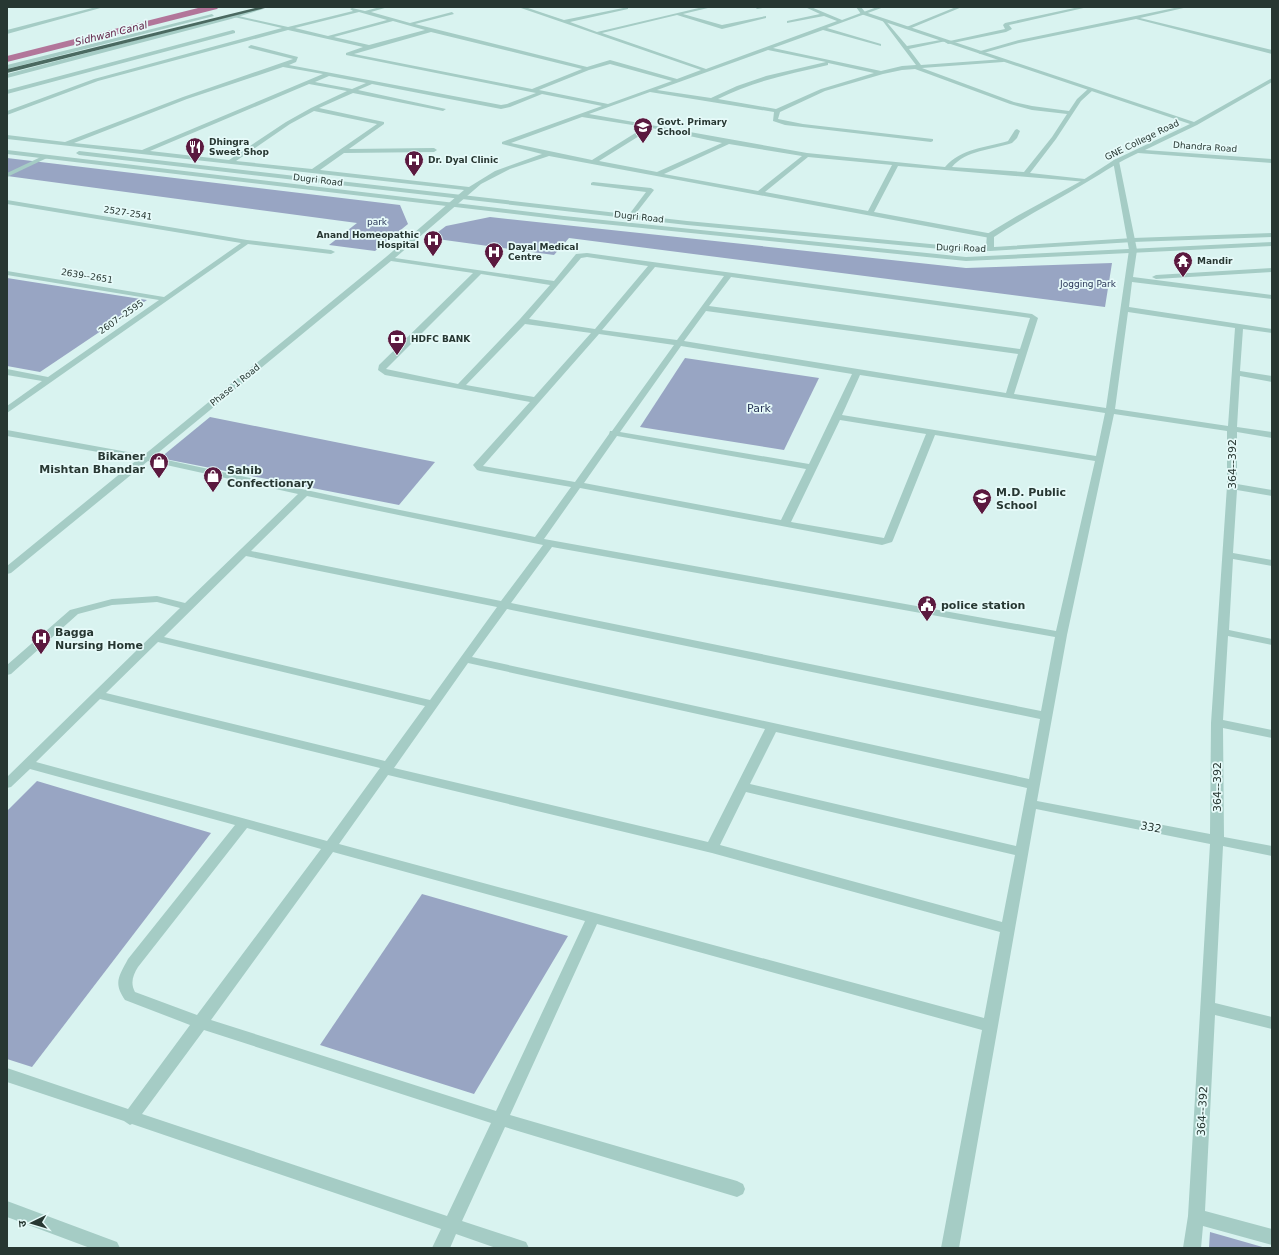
<svg xmlns="http://www.w3.org/2000/svg" width="1279" height="1255" font-family="'DejaVu Sans','Noto Sans Devanagari',sans-serif">
<style>
.green{fill:#98a5c3}
.lines{fill:none;stroke-linecap:round;stroke-linejoin:round}
.canal{fill:#b2769a;fill-rule:evenodd}
.minor{fill:#a5ccc5;fill-rule:evenodd}
.tertiary{fill:#a5ccc5;fill-rule:evenodd}
.trunk{fill:#4a6960;fill-rule:evenodd}
.labels{text-anchor:middle;stroke-width:3.5;stroke-linejoin:round;paint-order:stroke}
.far-poi-label{font-size:9px;font-weight:bold;fill:#273732;stroke:#e6faf9;text-anchor:start}
.far-street-label{font-size:9px;fill:#273732;stroke:#e6faf9}
.far-park-label{font-size:9px;fill:#293557;stroke:#e6faf9}
.far-water-label{font-size:10px;font-style:italic;fill:#5b193f;stroke:#e6faf9}
.park-label{font-size:11px;fill:#293557;stroke:#e6faf9}
.poi-label{font-size:11px;font-weight:bold;fill:#273732;stroke:#e6faf9;text-anchor:start}
.street-label{font-size:11px;fill:#273732;stroke:#e6faf9}
</style>
<rect width="100%" height="100%" fill="#d9f3f0"/>
<g class="green">
<polygon points="7,158 400,205 408,224 375,251 329,245 357,223 7,176"/>
<polygon points="490,217 966,268 1112,263 1105,307 569,238 554,255 430,238 446,226"/>
<polygon points="7,278 147,300 40,372 7,366"/>
<polygon points="685,358 819,378 784,450 640,427"/>
<polygon points="210,417 435,462 399,505 160,458"/>
<polygon points="37,781 211,833 32,1067 7,1059 7,811"/>
<polygon points="422,894 568,936 474,1094 320,1045"/>
<polygon points="1210,1232 1266,1248 1209,1248"/>
</g>
<g class="lines">
<polygon class="canal" points="202,7 219,7 217,9 7,62 7,56"/>
<g class="minor">
<path d="M 380,7 L 388,7 L 371,12 L 410,23 L 452,12 L 454,14 L 415,24 L 587,67 L 610,60 L 677,79 L 701,70 L 518,7 L 525,7 L 564,20 L 628,7 L 628,9 L 570,22 L 597,32 L 703,7 L 712,7 L 683,14 L 722,25 L 766,16 L 766,18 L 722,29 L 677,15 L 602,33 L 706,69 L 837,21 L 824,16 L 787,23 L 787,21 L 820,14 L 805,7 L 811,7 L 842,20 L 877,7 L 884,7 L 827,28 L 881,44 L 881,46 L 823,30 L 773,48 L 881,71 L 902,66 L 916,65 L 882,20 L 884,19 L 907,46 L 946,39 L 946,41 L 909,49 L 921,65 L 1005,59 L 1005,61 L 1003,62 L 922,68 L 1014,102 L 1032,106 L 1069,111 L 1077,99 L 1088,89 L 1093,90 L 1081,101 L 1056,139 L 1030,173 L 1085,179 L 1087,180 L 1087,182 L 898,166 L 874,212 L 993,234 L 993,238 L 990,238 L 549,156 L 510,169 L 481,184 L 395,258 L 554,281 L 576,254 L 587,253 L 1032,314 L 1038,318 L 1014,394 L 1106,408 L 1129,250 L 1113,161 L 1116,159 L 1119,161 L 1137,250 L 1133,277 L 1272,295 L 1272,299 L 1132,282 L 1129,307 L 1272,329 L 1272,333 L 1243,329 L 1240,371 L 1272,376 L 1272,382 L 1240,376 L 1237,427 L 1272,432 L 1272,438 L 1237,432 L 1237,484 L 1272,490 L 1272,496 L 1237,490 L 1233,553 L 1272,560 L 1272,566 L 1233,559 L 1229,630 L 1272,639 L 1272,645 L 1228,636 L 1223,720 L 1272,730 L 1272,738 L 1223,728 L 1224,837 L 1272,846 L 1272,856 L 1223,846 L 1215,1003 L 1272,1017 L 1272,1029 L 1215,1015 L 1205,1211 L 1272,1229 L 1272,1245 L 1203,1226 L 1201,1248 L 1183,1248 L 1188,1216 L 1210,844 L 1036,809 L 959,1248 L 941,1248 L 982,1030 L 597,924 L 510,1115 L 737,1181 L 743,1184 L 745,1189 L 743,1194 L 737,1197 L 505,1127 L 462,1221 L 526,1242 L 529,1248 L 496,1248 L 456,1234 L 450,1248 L 432,1248 L 441,1229 L 132,1124 L 130,1125 L 124,1121 L 7,1082 L 7,1068 L 128,1109 L 190,1025 L 125,1000 C 113,983 119,976 128,959 L 235,825 L 30,769 L 11,787 L 7,788 L 7,777 L 180,608 L 157,602 L 112,605 L 78,614 L 11,674 L 7,675 L 7,665 L 70,610 L 112,599 L 157,596 L 185,603 L 298,494 L 148,461 L 11,573 L 7,574 L 7,566 L 138,459 L 7,436 L 7,430 L 144,455 L 386,257 L 464,190 L 7,139 L 7,135 L 65,142 L 183,97 L 293,59 L 249,48 L 248,47 L 251,45 L 298,57 L 296,62 L 289,65 L 501,105 L 507,104 L 536,93 L 346,55 L 346,53 L 363,47 L 288,30 L 98,81 L 7,115 L 7,111 L 94,79 L 282,28 L 234,17 L 234,15 L 288,27 L 353,11 L 350,9 L 352,8 L 365,11 ZM 359,12 L 387,20 L 328,36 L 295,28 ZM 393,21 L 425,30 L 369,45 L 334,37 ZM 431,32 L 582,69 L 532,89 L 354,54 ZM 768,50 L 826,62 L 766,76 L 737,86 L 711,98 L 657,90 ZM 828,63 L 874,73 L 821,89 L 776,109 L 718,99 C 753,81 790,74 828,65 ZM 610,64 L 672,81 L 608,104 L 539,90 L 589,70 ZM 283,67 L 323,74 L 142,150 L 74,143 L 187,99 ZM 915,69 L 1010,104 L 1032,110 L 1067,114 L 1052,137 L 1024,172 L 952,167 C 966,150 992,150 1012,143 L 1017,138 L 1020,131 L 1017,129 L 1015,130 L 1008,141 C 986,148 961,148 945,167 L 807,153 L 589,114 L 650,92 L 774,112 L 773,121 L 785,125 L 931,142 L 933,141 L 933,139 L 803,124 L 778,119 L 780,112 L 825,91 L 883,74 L 902,70 ZM 329,76 L 366,83 L 352,89 L 315,82 ZM 309,84 L 347,91 L 311,108 L 286,122 L 229,160 L 150,151 ZM 372,84 L 501,109 L 510,107 L 542,94 L 602,106 L 502,142 L 502,144 L 542,154 L 495,171 L 469,187 L 320,170 L 344,153 L 434,152 L 437,150 L 434,148 L 349,149 L 384,124 L 384,122 L 319,108 L 353,93 L 443,111 L 446,109 L 358,90 ZM 314,111 L 377,124 L 312,169 L 236,161 L 290,124 ZM 582,117 L 645,127 L 592,160 L 511,143 ZM 652,128 L 722,143 L 657,172 L 599,161 ZM 729,144 L 802,156 L 758,191 L 664,174 ZM 808,157 L 892,165 L 868,211 L 765,192 ZM 587,257 L 648,266 L 595,329 L 529,319 L 581,258 ZM 391,261 L 473,273 L 379,365 L 378,370 L 385,375 L 530,402 L 473,465 L 477,470 L 480,471 L 571,487 L 535,537 L 385,507 L 153,457 ZM 655,267 L 724,276 L 677,340 L 602,330 ZM 481,274 L 550,285 L 520,319 L 458,384 L 386,369 ZM 731,277 L 1030,318 L 1020,349 L 709,306 ZM 706,311 L 1018,354 L 1006,393 L 684,341 ZM 1128,312 L 1235,328 L 1228,426 L 1115,409 ZM 525,324 L 591,333 L 534,397 L 466,385 ZM 599,334 L 674,345 L 612,431 L 610,431 L 609,434 L 575,482 L 483,466 ZM 681,346 L 852,374 L 809,464 L 620,432 ZM 860,375 L 1105,413 L 1096,456 L 842,415 ZM 1114,414 L 1227,431 L 1227,486 L 1211,723 L 1210,834 L 1037,801 L 1067,635 ZM 840,420 L 926,434 L 884,538 L 791,522 ZM 935,435 L 1095,461 L 1056,631 L 544,539 L 580,488 L 882,545 L 892,542 L 893,540 ZM 617,436 L 806,469 L 781,520 L 584,483 ZM 307,496 L 543,545 L 501,601 L 251,551 ZM 552,547 L 1055,637 L 1041,711 L 511,603 ZM 246,556 L 497,607 L 430,700 L 164,637 ZM 507,609 L 1040,719 L 1029,779 L 472,657 ZM 158,642 L 425,706 L 385,761 L 106,693 ZM 468,663 L 765,729 L 708,842 L 394,768 ZM 100,699 L 380,768 L 327,841 L 36,762 ZM 776,732 L 1027,788 L 1016,846 L 750,784 ZM 388,775 L 712,853 L 1000,932 L 984,1018 L 339,844 ZM 746,792 L 1015,855 L 1002,922 L 720,845 ZM 247,828 L 321,849 L 197,1015 L 135,992 C 130,983 133,975 138,967 ZM 333,852 L 585,921 L 496,1111 L 211,1020 ZM 204,1030 L 491,1123 L 447,1216 L 142,1114 Z"/>
<polygon points="755,7 768,7 757,9"/>
<polygon points="956,7 962,7 909,29 904,28"/>
<polygon points="1079,7 1088,7 1009,25 1012,29 1006,32 948,44 945,42 1005,29 1003,25 1005,23"/>
<polygon points="1179,7 1188,7 1140,18 1272,50 1272,54 1136,19 1019,43 980,54 977,52 1019,40"/>
<polygon points="233,30 235,31 235,33 7,94 7,90"/>
<polygon points="45,155 48,157 47,158 7,177 7,173"/>
<polygon points="593,182 651,188 654,190 633,217 631,218 628,216 646,192 591,185 591,183"/>
<polygon points="7,200 247,240 331,250 335,252 331,254 248,244 7,413 7,406 42,381 7,375 7,369 48,377 159,300 7,275 7,271 164,297 241,243 7,204"/>
<polygon points="1272,268 1272,272 1156,279 1152,277 1156,275"/>
<polygon points="7,1201 117,1242 120,1248 90,1248 7,1217"/>
</g>
<g class="tertiary">
<polygon points="96,7 104,7 7,34 7,30"/>
<path d="M 856,7 L 861,7 L 865,12 L 1194,122 L 1272,78 L 1272,82 L 1197,125 L 1145,150 L 1272,159 L 1272,163 L 1138,153 C 1120,161 1104,172 1087,182 C 1056,201 1024,217 994,237 L 994,247 L 1133,238 L 1272,233 L 1272,237 L 1133,242 L 990,251 L 951,250 L 687,225 L 79,155 L 76,153 L 79,151 L 687,221 L 951,246 L 986,247 L 987,234 L 1017,216 L 1083,180 L 1114,160 L 1190,124 L 861,14 Z"/>
<polygon points="259,8 263,9 231,19 7,78 7,74"/>
<polygon points="212,14 214,16 7,69 7,65"/>
<polygon points="7,150 564,216 966,257 1272,242 1272,246 966,261 564,220 7,154"/>
</g>
<polygon class="trunk" points="259,7 269,7 7,73 7,69"/>
</g>
<defs>
<g id="school-pin" transform="scale(1)"><path d="M0 17L-7.5 6A9.5 9.5 0 1 1 7.5 6Z" fill="#5b193f" stroke="#e6faf9"/><path d="M0-5L7-2L0 1L-7-2ZM-4 1L0 2.5L4 1V4Q0 6-4 4Z" fill="#fff"/></g>
<g id="restaurant-pin" transform="scale(1)"><path d="M0 17L-7.5 6A9.5 9.5 0 1 1 7.5 6Z" fill="#5b193f" stroke="#e6faf9"/><path d="M-5-6h1v4h1v-4h1v4h1v-4h1v5L-1.5 .5V6h-2V.5L-5-1ZM5-6V6H3V1.5H1.5Q1.5-4 5-6Z" fill="#fff"/></g>
<g id="hospital-pin" transform="scale(1)"><path d="M0 17L-7.5 6A9.5 9.5 0 1 1 7.5 6Z" fill="#5b193f" stroke="#e6faf9"/><path d="M-5-5h3v3.5h4V-5h3V5h-3V1.5h-4V5h-3Z" fill="#fff"/></g>
<g id="temple-pin" transform="scale(1)"><path d="M0 17L-7.5 6A9.5 9.5 0 1 1 7.5 6Z" fill="#5b193f" stroke="#e6faf9"/><path d="M0-6L5-2H3V0L6.5 2.5H4V6H1.5V3h-3V6H-4V2.5H-6.5L-3 0V-2H-5Z" fill="#fff"/></g>
<g id="bank-pin" transform="scale(1)"><path d="M0 17L-7.5 6A9.5 9.5 0 1 1 7.5 6Z" fill="#5b193f" stroke="#e6faf9"/><path d="M-6-4H6V4H-6ZM0-2.3a2.3 2.3 0 1 0 0 4.6a2.3 2.3 0 1 0 0-4.6Z" fill="#fff"/></g>
<g id="shop-pin" transform="scale(1)"><path d="M0 17L-7.5 6A9.5 9.5 0 1 1 7.5 6Z" fill="#5b193f" stroke="#e6faf9"/><path d="M-5-2.5h2.3a2.7 3.5 0 0 1 5.4 0H5L5.5 6h-11ZM-1.5-2.5h3a1.5 2.3 0 0 0-3 0Z" fill="#fff"/></g>
<g id="civic-pin" transform="scale(1)"><path d="M0 17L-7.5 6A9.5 9.5 0 1 1 7.5 6Z" fill="#5b193f" stroke="#e6faf9"/><path d="M-.6-6.5H3V-4.5H.6V-3L4-1V1h2V6H-6V1h2V-1L-.6-3ZM-1.2 2.5V6h2.4V2.5Z" fill="#fff"/></g>
</defs>
<g fill-rule="evenodd">
<use href="#school-pin" x="643" y="127"/>
<use href="#restaurant-pin" x="195" y="147"/>
<use href="#hospital-pin" x="414" y="160"/>
<use href="#hospital-pin" x="433" y="240"/>
<use href="#hospital-pin" x="494" y="252"/>
<use href="#temple-pin" x="1183" y="261"/>
<use href="#bank-pin" x="397" y="339"/>
<use href="#shop-pin" x="159" y="462"/>
<use href="#shop-pin" x="213" y="476"/>
<use href="#school-pin" x="982" y="498"/>
<use href="#civic-pin" x="927" y="605"/>
<use href="#hospital-pin" x="41" y="638"/>
</g>
<g class="labels">
<g class="far-poi-label">
<text x="657" y="125">Govt. Primary<tspan x="657" dy="10">School</tspan></text>
<text x="209" y="145">Dhingra<tspan x="209" dy="10">Sweet Shop</tspan></text>
<text x="428" y="163">Dr. Dyal Clinic</text>
<text x="419" y="238" text-anchor="end">Anand Homeopathic<tspan x="419" dy="10">Hospital</tspan></text>
<text x="508" y="250">Dayal Medical<tspan x="508" dy="10">Centre</tspan></text>
<text x="1197" y="264">Mandir</text>
<text x="411" y="342">HDFC BANK</text>
</g>
<g class="far-street-label">
<text transform="translate(1142 140) rotate(-26)" y="3">GNE College Road</text>
<text transform="translate(1205 147) rotate(4)" y="3">Dhandra Road</text>
<text transform="translate(318 180) rotate(7)" y="3">Dugri Road</text>
<text transform="translate(128 213) rotate(9)" y="3">2527-2541</text>
<text transform="translate(639 217) rotate(6)" y="3">Dugri Road</text>
<text transform="translate(961 248) rotate(2)" y="3">Dugri Road</text>
<text transform="translate(87 276) rotate(9)" y="3">2639--2651</text>
<text transform="translate(121 317) rotate(-35)" y="3">2607--2595</text>
<text transform="translate(235 385) rotate(-39)" y="3">Phase 1 Road</text>
</g>
<g class="far-park-label">
<text x="377" y="225">park</text>
<text x="1088" y="287">Jogging Park</text>
</g>
<g class="far-water-label">
<text transform="translate(111 33) rotate(-14)" y="4">Sidhwan Canal</text>
</g>
<g class="park-label">
<text x="759" y="412">Park</text>
</g>
<g class="poi-label">
<text x="145" y="460" text-anchor="end">Bikaner<tspan x="145" dy="13">Mishtan Bhandar</tspan></text>
<text x="227" y="474">Sahib<tspan x="227" dy="13">Confectionary</tspan></text>
<text x="996" y="496">M.D. Public<tspan x="996" dy="13">School</tspan></text>
<text x="941" y="609">police station</text>
<text x="55" y="636">Bagga<tspan x="55" dy="13">Nursing Home</tspan></text>
</g>
<g class="street-label">
<text transform="translate(1232 464) rotate(-90)" y="4">364--392</text>
<text transform="translate(1217 787) rotate(-90)" y="4">364--392</text>
<text transform="translate(1151 827) rotate(11)" y="4">332</text>
<text transform="translate(1202 1111) rotate(-87)" y="4">364--392</text>
</g>
</g>
<rect width="1279" height="1255" fill="none" stroke="#273732" stroke-width="16"/>
<g transform="translate(32 1223) rotate(265)" stroke="#e6faf9" stroke-width="3" paint-order="stroke">
<path d="M0-3L7 15L0 10L-7 15Z" fill="#273732"/>
<text y="-6" font-size="11" font-weight="bold" text-anchor="middle" fill="#273732">उ</text>
</g>
</svg>
